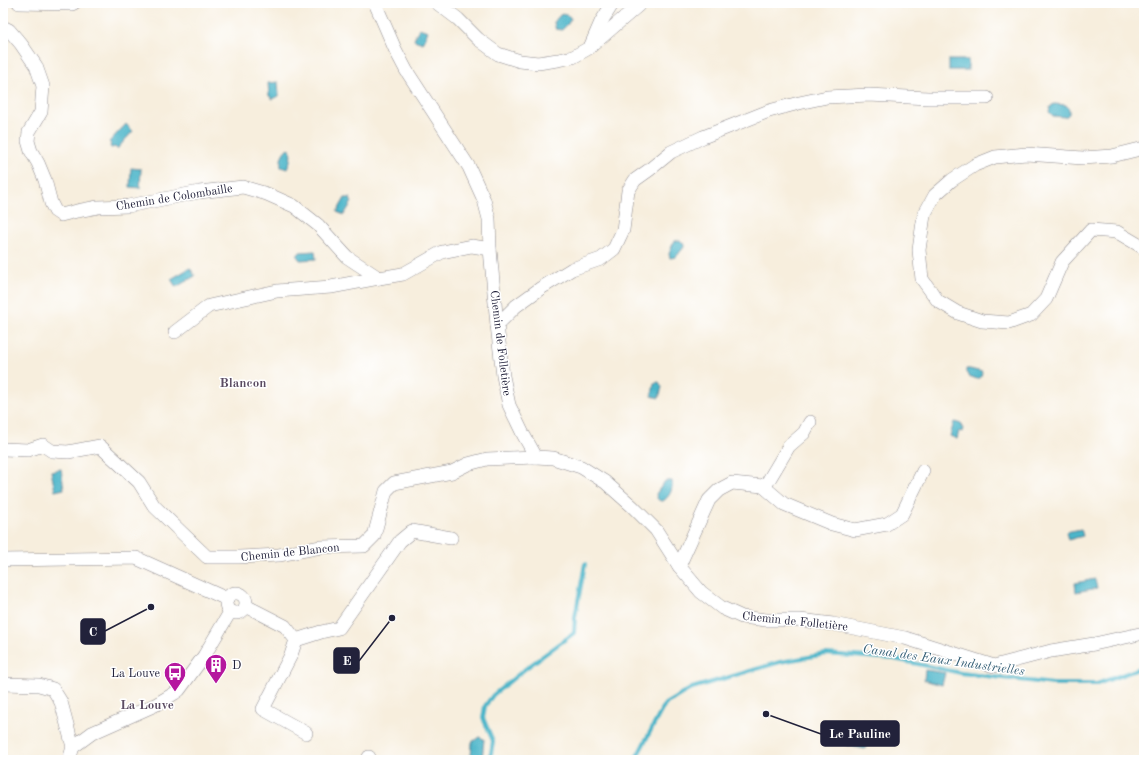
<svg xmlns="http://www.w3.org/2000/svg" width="1147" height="763" font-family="'Old Standard TT',serif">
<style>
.water{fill:#4bb5c9;stroke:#366c82}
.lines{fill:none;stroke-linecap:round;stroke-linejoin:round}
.stream{stroke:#4bb5c9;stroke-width:4}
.minor-casing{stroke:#8c888c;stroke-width:14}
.minor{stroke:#fff;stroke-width:13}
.labels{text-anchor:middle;stroke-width:3;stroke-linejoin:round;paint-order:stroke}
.street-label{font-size:12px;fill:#22223b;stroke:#fff}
.poi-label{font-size:12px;fill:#22223b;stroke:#fff;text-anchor:start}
.neighbourhood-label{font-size:13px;font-weight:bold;fill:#5b4c63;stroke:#fff}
.water-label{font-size:13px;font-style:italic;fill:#325d74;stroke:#fff}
.leader{fill:none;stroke:#22223b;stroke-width:1.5}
.callout-dot{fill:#22223b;stroke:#fff;stroke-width:1.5}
.callout{fill:#22223b;stroke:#22223b;stroke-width:1.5}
.callout-label{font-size:13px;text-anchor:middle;font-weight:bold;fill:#fff}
</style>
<rect width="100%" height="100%" fill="#fff"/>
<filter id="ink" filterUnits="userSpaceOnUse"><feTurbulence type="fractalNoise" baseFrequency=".025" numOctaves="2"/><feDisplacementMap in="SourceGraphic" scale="8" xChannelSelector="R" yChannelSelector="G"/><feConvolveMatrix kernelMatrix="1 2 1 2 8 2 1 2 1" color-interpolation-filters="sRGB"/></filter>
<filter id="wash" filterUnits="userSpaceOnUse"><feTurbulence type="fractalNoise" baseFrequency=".012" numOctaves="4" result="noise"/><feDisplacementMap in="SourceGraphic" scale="16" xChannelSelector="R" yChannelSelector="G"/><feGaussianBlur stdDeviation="0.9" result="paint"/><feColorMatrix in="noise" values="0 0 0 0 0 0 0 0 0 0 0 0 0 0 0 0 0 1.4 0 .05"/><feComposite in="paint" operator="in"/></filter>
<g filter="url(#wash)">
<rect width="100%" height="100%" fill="#f7eedd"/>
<g class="water">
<polygon points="563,14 569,16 571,19 567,25 562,30 556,29 555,27 554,22 560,15"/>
<polygon points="419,28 428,31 423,43 414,40"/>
<rect x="949" y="60" width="19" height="10"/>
<polygon points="278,82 279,96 273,99 269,96 268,83"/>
<polygon points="1054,104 1066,105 1069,109 1069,114 1065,117 1053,116 1049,112 1050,107"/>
<polygon points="126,124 133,131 117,149 115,147 111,148 110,146 111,144 109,142"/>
<path d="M 288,148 L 290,149 C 292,157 290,162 287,169 L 281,167 C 280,160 282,152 288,148 Z"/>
<polygon points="131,168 141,169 140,188 130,187"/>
<polygon points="345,198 350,198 351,201 352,202 344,215 337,212"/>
<polygon points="680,240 684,244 684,247 676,257 670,258 669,254 674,241"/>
<polygon points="315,251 316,259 300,260 297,256 300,252"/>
<polygon points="190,268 195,276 176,287 171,279"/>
<polygon points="966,369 970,369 982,372 981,377 977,379 969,376 966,373"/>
<polygon points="659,382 662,387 659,398 652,396 654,383"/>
<polygon points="954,422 962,424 961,427 963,428 962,432 959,431 957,439 950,436"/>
<polygon points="61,469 64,489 55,491 51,471"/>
<path d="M 665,481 L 672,481 C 673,490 670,496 663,501 C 658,501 657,499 656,494 Z"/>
<polygon points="1081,529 1083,536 1068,540 1066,532"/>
<polygon points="1095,579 1097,588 1076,592 1075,583"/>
<polygon points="925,670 945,673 942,685 924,680"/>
<polygon points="849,734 868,739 865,749 846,745"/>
<polygon points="479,737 484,739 482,760 473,760 471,757 472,742"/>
</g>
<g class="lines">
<g class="stream">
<polyline points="490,760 493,741 483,718 485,706 493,695 525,669 574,633 575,617 585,564"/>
<polyline points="635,760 665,704 692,688 780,662 826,654 894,659 961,673 1053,684 1097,684 1138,669 1144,665"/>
</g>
</g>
</g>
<g filter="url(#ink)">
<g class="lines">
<g class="minor-casing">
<g id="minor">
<polyline points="19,3 72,4 74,3"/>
<polyline points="375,3 395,49 406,70 469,167 484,200 489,219 490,249 497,325 503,376 509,405 523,434 536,457 553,458 581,467 605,482 632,506 656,530 679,566 701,592 722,608 742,617 766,620 800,620 833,624 905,638 994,666 1051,651 1094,644 1144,633"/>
<polyline points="437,3 458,19 478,39 498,54 520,61 538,63 558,60 573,57 589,48 641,3"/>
<polyline points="3,27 9,30 21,44 36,66 43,86 41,112 29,132 28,141 31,151 38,163 45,180 51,203 55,211 61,215 77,211 98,207 128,206 199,192 243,187 267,194 294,206 318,225 347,257 379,278 403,274 442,252 472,246 490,249"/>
<polyline points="591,45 601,22 613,3"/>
<polyline points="1144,148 1112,156 1083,158 1026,154 995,157 975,165 952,180 935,195 924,215 919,250 922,279 938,301 958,313 982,321 1009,323 1031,315 1046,299 1062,262 1091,230 1117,232 1144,248"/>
<polyline points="497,325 516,306 541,288 572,269 601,259 614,249 623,230 628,191 635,180 649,170 671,152 703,137 769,111 799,103 827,97 869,95 928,98 987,98"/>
<polyline points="175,332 209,306 277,291 331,287 379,278"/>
<polyline points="3,449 28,450 43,445 52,451 68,452 100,446 139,482 154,506 207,557 239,557 279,555 321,547 364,546 374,536 386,491 394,483 452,472 468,464 487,459 536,457"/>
<polyline points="763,486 784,504 832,524 855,530 887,524 902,514 923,471"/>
<polyline points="3,560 136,558 227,599"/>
<polyline points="679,566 709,500 719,490 732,483 763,486 767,483 789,446 804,433 810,422"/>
<circle cx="236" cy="603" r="10"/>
<polyline points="246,606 285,626 296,640 291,655 263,709 306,733"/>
<polyline points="296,640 321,632 339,628 400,541 412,531 451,538"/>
<polyline points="3,684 39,685 53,689 61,702 73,747"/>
<polyline points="369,757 370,760"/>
<polyline points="69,760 73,747 92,733 155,705 175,693 179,690 204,656 230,612"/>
</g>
</g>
<use href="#minor" class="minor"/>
</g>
</g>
<defs>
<g id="building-pin" transform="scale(1.15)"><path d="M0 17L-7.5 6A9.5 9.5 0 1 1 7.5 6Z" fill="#b5179e" stroke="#fff"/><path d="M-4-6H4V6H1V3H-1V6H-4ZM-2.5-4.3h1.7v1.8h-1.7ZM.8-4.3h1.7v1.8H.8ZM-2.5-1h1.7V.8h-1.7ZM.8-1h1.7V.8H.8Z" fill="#fff"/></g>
<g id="bus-pin" transform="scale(1.15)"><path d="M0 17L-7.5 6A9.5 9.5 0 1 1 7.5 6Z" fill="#b5179e" stroke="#fff"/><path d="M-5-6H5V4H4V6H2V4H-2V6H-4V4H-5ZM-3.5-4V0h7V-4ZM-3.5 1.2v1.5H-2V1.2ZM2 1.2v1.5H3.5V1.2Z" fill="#fff"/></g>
</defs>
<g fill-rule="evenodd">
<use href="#building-pin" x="216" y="665"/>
<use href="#bus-pin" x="175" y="673"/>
</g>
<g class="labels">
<g class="street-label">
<text transform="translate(174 197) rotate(-9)" y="4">Chemin de Colombaille</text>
<text transform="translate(501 343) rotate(83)" y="4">Chemin de Folletière</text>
<text transform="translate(290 552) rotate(-6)" y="4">Chemin de Blancon</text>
<text transform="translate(795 621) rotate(6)" y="4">Chemin de Folletière</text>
</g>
<g class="poi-label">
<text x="232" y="669">D</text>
<text x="160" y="677" text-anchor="end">La Louve</text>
</g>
<g class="neighbourhood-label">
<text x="243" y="387">Blancon</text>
<text x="147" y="709">La Louve</text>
</g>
<g class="water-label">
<text transform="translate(944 659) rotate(8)" y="5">Canal des Eaux Industrielles</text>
</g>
</g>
<path class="leader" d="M151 607L105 631M392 618L359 661M766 714L821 734"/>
<g class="callout-dot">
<circle cx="151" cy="607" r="4"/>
<circle cx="392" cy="618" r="4"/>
<circle cx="766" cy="714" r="4"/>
</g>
<g class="callout">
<rect x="81" y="619" width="24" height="25" rx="4"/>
<rect x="334" y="648" width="25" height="25" rx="4"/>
<rect x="821" y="721" width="78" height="25" rx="4"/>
</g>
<g class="callout-label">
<text x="93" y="636">C</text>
<text x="347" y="665">E</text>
<text x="860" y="738">Le Pauline</text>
</g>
<rect width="1147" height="763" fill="none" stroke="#fff" stroke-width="16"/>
</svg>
